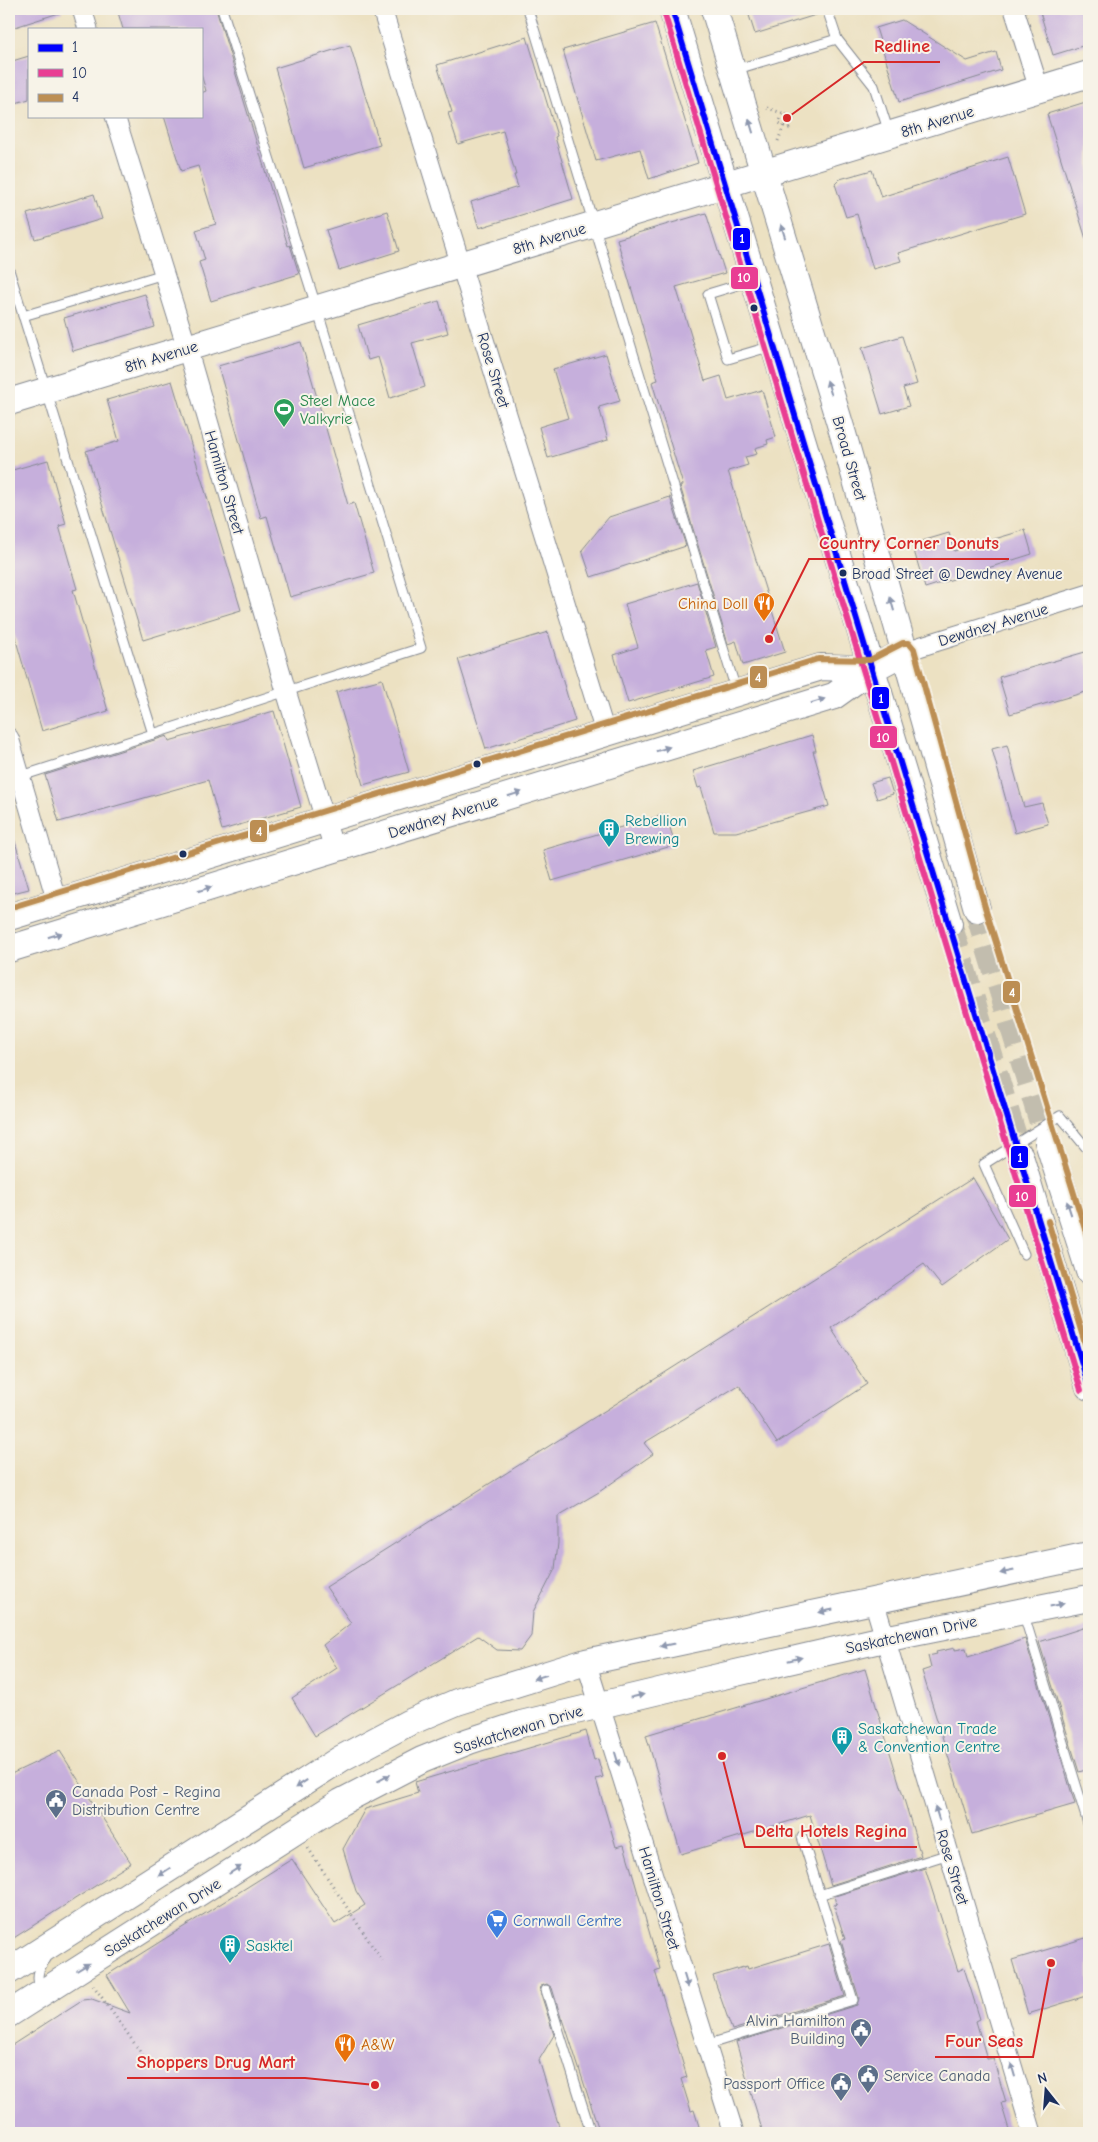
<svg xmlns="http://www.w3.org/2000/svg" width="1098" height="2142" font-family="'Comic Neue',sans-serif">
<style>
.building{fill:#c6afdc}
.lines{fill:none;stroke-linecap:round;stroke-linejoin:round}
.secondary-tunnel{stroke:#c2bdae;stroke-width:26;stroke-dasharray:26 13;stroke-linecap:butt}
.lane-casing{stroke:#848890;stroke-width:11}
.street-casing{stroke:#848890;stroke-width:21}
.secondary-casing{stroke:#848890;stroke-width:28}
.path{stroke:#848890;stroke-width:3;stroke-dasharray:1 4;stroke-linecap:butt}
.lane{stroke:#fff;stroke-width:9}
.street{stroke:#fff;stroke-width:19}
.secondary{stroke:#fff;stroke-width:26}
.bus-1-casing{stroke:#f7f3e8;stroke-width:10}
.bus-2-casing{stroke:#f7f3e8;stroke-width:10}
.bus-3-casing{stroke:#f7f3e8;stroke-width:10}
.bus-1{stroke:#00f;stroke-width:6}
.bus-2{stroke:#e93d93;stroke-width:6}
.bus-3{stroke:#bc8e53;stroke-width:6}
.oneway{fill:#8d97ae}
.bus-dot{fill:#1b2f5e;stroke:#f7f3e8;stroke-width:2}
.labels{text-anchor:middle;stroke-width:4;stroke-linejoin:round;paint-order:stroke}
.bus-label{font-size:15px;fill:#1b2f5e;stroke:#f7f3e8;text-anchor:start}
.street-label{font-size:16px;fill:#1b2f5e;stroke:#f7f3e8}
.leisure-label{font-size:16px;fill:#27864d;stroke:#f7f3e8;text-anchor:start}
.food-label{font-size:16px;fill:#c56008;stroke:#f7f3e8;text-anchor:end}
.culture-label{font-size:16px;fill:#0d838f;stroke:#f7f3e8;text-anchor:start}
.service-label{font-size:16px;fill:#4e5e75;stroke:#f7f3e8;text-anchor:start}
.shop-label{font-size:16px;fill:#366cbe;stroke:#f7f3e8;text-anchor:start}
.leader{fill:none;stroke:#d62828;stroke-width:2}
.callout-dot{fill:#d62828;stroke:#f7f3e8;stroke-width:2}
.callout-label{font-size:18px;text-anchor:middle;font-weight:bold;fill:#d62828;stroke:#f7f3e8;stroke-width:4;stroke-linejoin:round;paint-order:stroke}
.line-badge{stroke:#f7f3e8;stroke-width:2}
.badge-label{font-size:14px;text-anchor:middle;font-weight:bold;fill:#fff}
</style>
<rect width="100%" height="100%" fill="#f7f3e8"/>
<filter id="ink" filterUnits="userSpaceOnUse"><feTurbulence type="fractalNoise" baseFrequency=".02" numOctaves="2"/><feDisplacementMap in="SourceGraphic" scale="10" xChannelSelector="R" yChannelSelector="G"/><feConvolveMatrix kernelMatrix="1 2 1 2 8 2 1 2 1" color-interpolation-filters="sRGB"/></filter>
<filter id="wash" filterUnits="userSpaceOnUse"><feTurbulence type="fractalNoise" baseFrequency=".0096" numOctaves="4" result="noise"/><feDisplacementMap in="SourceGraphic" scale="20" xChannelSelector="R" yChannelSelector="G"/><feGaussianBlur stdDeviation="1.12" result="paint"/><feColorMatrix in="noise" values="0 0 0 0 0 0 0 0 0 0 0 0 0 0 0 0 0 1.4 0 .05"/><feComposite in="paint" operator="in"/></filter>
<g filter="url(#wash)">
<rect width="100%" height="100%" fill="#ece1c2"/>
<g id="blocks">
<g class="building">
<polygon points="9,9 61,9 62,12 9,29"/>
<polygon points="117,9 216,9 288,246 290,245 299,274 211,301 199,262 205,260 196,230 216,224 198,166 181,171 164,116 201,116 201,93 206,91 201,74 201,29 123,29"/>
<polygon points="747,9 821,9 822,13 755,34"/>
<polygon points="1039,9 1089,9 1089,44 1053,55"/>
<polygon points="902,20 967,61 996,52 1001,70 899,102 876,28"/>
<polygon points="655,23 698,163 649,179 640,149 596,161 563,50"/>
<polygon points="527,37 557,136 555,137 573,199 479,228 471,202 518,187 514,175 516,175 503,131 458,144 448,113 452,112 437,65"/>
<polygon points="350,45 380,145 304,168 275,68"/>
<polygon points="29,56 29,99 9,105 9,62"/>
<polygon points="1089,101 1089,238 1086,239 1047,114"/>
<polygon points="1008,157 1025,214 898,253 901,261 873,269 857,214 846,217 835,184 840,179 872,170 881,197"/>
<polygon points="94,194 102,219 35,239 27,214"/>
<polygon points="387,211 399,251 339,270 326,230"/>
<polygon points="706,213 725,273 676,287 705,381 721,376 728,400 762,390 776,437 767,440 768,444 755,448 757,454 745,457 748,465 728,471 785,652 743,665 736,641 728,644 680,486 683,485 652,382 658,380 617,239"/>
<polygon points="145,294 155,327 73,351 64,318"/>
<polygon points="439,301 448,333 412,343 425,387 390,398 378,357 368,360 358,325"/>
<polygon points="902,336 917,384 903,388 909,406 882,414 862,348"/>
<polygon points="301,342 348,505 354,503 374,573 290,597 267,516 261,518 218,366"/>
<polygon points="606,354 620,401 599,407 608,440 548,458 539,427 568,418 553,369"/>
<polygon points="172,381 241,610 143,640 86,451 119,441 107,400"/>
<polygon points="48,460 66,524 59,526 77,589 73,590 108,711 42,731 9,616 9,471"/>
<polygon points="670,497 686,546 591,577 582,550 609,517"/>
<polygon points="1025,530 1032,554 925,588 912,544 949,533 954,551"/>
<polygon points="697,582 716,647 706,650 714,677 628,703 614,655 638,647 625,604"/>
<polygon points="548,632 575,721 486,749 458,659"/>
<polygon points="1085,652 1089,667 1089,691 1010,714 999,677"/>
<polygon points="382,679 409,772 363,785 336,692"/>
<polygon points="274,711 301,807 222,830 208,780 59,822 45,775 167,736 169,741"/>
<polygon points="812,735 816,751 813,751 829,806 736,832 714,832 701,787 698,788 693,771"/>
<polygon points="1007,745 1024,807 1042,803 1048,824 1015,833 992,749"/>
<polygon points="888,778 893,794 877,799 871,783"/>
<polygon points="666,814 675,845 552,881 543,850"/>
<polygon points="9,835 13,835 29,889 9,894"/>
<polygon points="973,1178 1008,1239 942,1287 924,1264 831,1328 867,1384 777,1443 739,1385 644,1443 653,1454 599,1492 558,1516 558,1543 555,1569 533,1612 531,1636 520,1651 497,1650 478,1636 315,1736 292,1698 337,1668 323,1645 351,1623 326,1587"/>
<polygon points="1089,1626 1089,1769 1079,1772 1039,1642"/>
<polygon points="1025,1639 1075,1804 972,1834 922,1671 931,1668 928,1656 937,1654 936,1652 955,1648 955,1650 966,1648 968,1657"/>
<polygon points="865,1669 921,1856 831,1885 810,1815 681,1854 646,1735"/>
<polygon points="586,1731 594,1760 598,1759 603,1777 596,1779 616,1847 624,1845 660,1969 655,1971 687,2077 681,2079 691,2111 694,2110 701,2133 600,2133 563,2019 562,2021 552,1988 547,1984 541,1986 540,1991 554,2035 539,2060 561,2133 9,2133 9,2047 82,2000 92,1999 130,2013 107,1975 292,1859 335,1924 365,1905 356,1891 343,1849 365,1809 418,1793 415,1782"/>
<polygon points="60,1751 131,1863 9,1941 9,1775"/>
<polygon points="925,1868 958,1971 964,1968 980,2019 976,2021 987,2059 993,2058 1006,2102 1001,2103 1010,2133 763,2133 736,2042 857,2005 859,1998 841,1941 845,1939 834,1905 837,1904 835,1896"/>
<polygon points="1089,1937 1089,1995 1028,2014 1012,1960"/>
<polygon points="829,1944 845,1996 732,2030 713,1976 747,1966 748,1969"/>
</g>
</g>
</g>
<g filter="url(#ink)">
<use href="#blocks" fill-opacity="0" stroke="#848890" stroke-width="1"/>
<g class="lines">
<g class="secondary-tunnel">
<polyline points="977,909 1048,1142"/>
<polyline points="949,924 1020,1156"/>
</g>
<g class="lane-casing">
<g id="lane">
<polyline points="528,9 736,690"/>
<polyline points="827,9 837,39"/>
<polyline points="734,70 837,39 874,86 889,133"/>
<polyline points="9,270 153,734"/>
<polyline points="751,281 708,294 728,359 772,346"/>
<polyline points="23,316 164,274"/>
<polyline points="9,780 421,648 317,309 222,9"/>
<polyline points="1024,1254 984,1164 1060,1116 1089,1151"/>
<polyline points="1023,1612 1089,1827"/>
<polyline points="819,1895 949,1854"/>
<polyline points="546,1990 591,2133"/>
<path d="M 41,1991 C 36,1978 37,1970 46,1959"/>
<polyline points="706,2045 853,2000 802,1837"/>
</g>
</g>
<g class="street-casing">
<g id="street">
<polyline points="82,9 88,29"/>
<polyline points="382,9 605,732"/>
<polyline points="1014,9 1039,89"/>
<polyline points="115,116 187,348 286,691 334,849"/>
<polyline points="906,651 1089,594"/>
<polyline points="9,738 57,902"/>
<polyline points="874,1601 1032,2133"/>
<polyline points="586,1662 734,2133"/>
</g>
</g>
<g class="secondary-casing">
<g id="secondary">
<polyline points="672,9 949,924"/>
<polyline points="714,9 843,434 977,909"/>
<polyline points="9,402 1089,74"/>
<polyline points="9,917 821,667 872,669"/>
<polyline points="9,949 834,696 872,669 906,651"/>
<polyline points="1048,1142 1089,1271"/>
<polyline points="1020,1156 1089,1387"/>
<polyline points="9,1971 342,1758 408,1723 457,1702 586,1662 1089,1555"/>
<polyline points="9,2014 341,1802 422,1760 469,1741 521,1724 701,1681 884,1639 1089,1598"/>
</g>
</g>
<g class="path">
<polyline points="767,108 794,117 789,128 779,123 784,112"/>
<polyline points="778,141 784,125"/>
<polyline points="308,1848 382,1961"/>
<polyline points="93,1985 154,2071"/>
</g>
<use href="#lane" class="lane"/>
<use href="#street" class="street"/>
<use href="#secondary" class="secondary"/>
<g class="bus-1-casing">
<polyline id="bus-1" points="672,9 1089,1387"/>
</g>
<g class="bus-2-casing">
<polyline id="bus-2" points="664,12 1081,1390"/>
</g>
<g class="bus-3-casing">
<g id="bus-3">
<polyline points="9,908 818,659 870,660 903,643 909,643 914,649 985,907 1089,1242"/>
<polyline points="1048,1221 1089,1357"/>
</g>
</g>
<use href="#bus-1" class="bus-1"/>
<use href="#bus-2" class="bus-2"/>
<use href="#bus-3" class="bus-3"/>
</g>
<defs><path id="oneway-solid" d="M-6-.8H1V-3.2L6.5 0L1 3.2V.8H-6Z" transform="scale(1.25)"/></defs>
<g class="oneway">
<use href="#oneway-solid" transform="translate(751 126) rotate(-107)"/>
<use href="#oneway-solid" transform="translate(783 231) rotate(-107)"/>
<use href="#oneway-solid" transform="translate(829 387) rotate(-107)"/>
<use href="#oneway-solid" transform="translate(892 604) rotate(-106)"/>
<use href="#oneway-solid" transform="translate(818 701) rotate(-17)"/>
<use href="#oneway-solid" transform="translate(663 749) rotate(-17)"/>
<use href="#oneway-solid" transform="translate(515 794) rotate(-17)"/>
<use href="#oneway-solid" transform="translate(205 889) rotate(-17)"/>
<use href="#oneway-solid" transform="translate(55 935) rotate(-17)"/>
<use href="#oneway-solid" transform="translate(1069 1208) rotate(-108)"/>
<use href="#oneway-solid" transform="translate(1007 1572) rotate(168)"/>
<use href="#oneway-solid" transform="translate(1057 1605) rotate(-12)"/>
<use href="#oneway-solid" transform="translate(826 1611) rotate(168)"/>
<use href="#oneway-solid" transform="translate(667 1645) rotate(168)"/>
<use href="#oneway-solid" transform="translate(795 1659) rotate(-13)"/>
<use href="#oneway-solid" transform="translate(540 1677) rotate(163)"/>
<use href="#oneway-solid" transform="translate(637 1696) rotate(-13)"/>
<use href="#oneway-solid" transform="translate(617 1759) rotate(73)"/>
<use href="#oneway-solid" transform="translate(384 1778) rotate(-28)"/>
<use href="#oneway-solid" transform="translate(301 1784) rotate(147)"/>
<use href="#oneway-solid" transform="translate(937 1813) rotate(-107)"/>
<use href="#oneway-solid" transform="translate(235 1870) rotate(-32)"/>
<use href="#oneway-solid" transform="translate(164 1872) rotate(147)"/>
<use href="#oneway-solid" transform="translate(83 1967) rotate(-32)"/>
<use href="#oneway-solid" transform="translate(686 1981) rotate(73)"/>
<use href="#oneway-solid" transform="translate(1013 2070) rotate(-106)"/>
</g>
</g>
<defs>
<g id="stadium-pin" transform="scale(1.125)"><path d="M0 17L-7.5 6A9.5 9.5 0 1 1 7.5 6Z" fill="#2e9e5b" stroke="#f7f3e8"/><path d="M0-5a6.5 5 0 1 0 0 10a6.5 5 0 1 0 0-10ZM-3.5-1.8h7v3.6h-7Z" fill="#fff"/></g>
<g id="restaurant-pin" transform="scale(1.125)"><path d="M0 17L-7.5 6A9.5 9.5 0 1 1 7.5 6Z" fill="#e8710a" stroke="#f7f3e8"/><path d="M-5-6h1v4h1v-4h1v4h1v-4h1v5L-1.5 .5V6h-2V.5L-5-1ZM5-6V6H3V1.5H1.5Q1.5-4 5-6Z" fill="#fff"/></g>
<g id="building-pin" transform="scale(1.125)"><path d="M0 17L-7.5 6A9.5 9.5 0 1 1 7.5 6Z" fill="#0f9aa8" stroke="#f7f3e8"/><path d="M-4-6H4V6H1V3H-1V6H-4ZM-2.5-4.3h1.7v1.8h-1.7ZM.8-4.3h1.7v1.8H.8ZM-2.5-1h1.7V.8h-1.7ZM.8-1h1.7V.8H.8Z" fill="#fff"/></g>
<g id="civic-pin" transform="scale(1.125)"><path d="M0 17L-7.5 6A9.5 9.5 0 1 1 7.5 6Z" fill="#5c6f8a" stroke="#f7f3e8"/><path d="M-.6-6.5H3V-4.5H.6V-3L4-1V1h2V6H-6V1h2V-1L-.6-3ZM-1.2 2.5V6h2.4V2.5Z" fill="#fff"/></g>
<g id="supermarket-pin" transform="scale(1.125)"><path d="M0 17L-7.5 6A9.5 9.5 0 1 1 7.5 6Z" fill="#3f7fe0" stroke="#f7f3e8"/><path d="M-6-5.5h2.5l.6 2H6L4.5 2H-2.5L-4.4-4H-6ZM-1.5 3.2a1.3 1.3 0 1 0 .1 0ZM3 3.2a1.3 1.3 0 1 0 .1 0Z" fill="#fff"/></g>
</defs>
<g fill-rule="evenodd">
<use href="#stadium-pin" x="284" y="409"/>
<use href="#restaurant-pin" x="764" y="603"/>
<use href="#building-pin" x="609" y="829"/>
<use href="#building-pin" x="842" y="1737"/>
<use href="#civic-pin" x="56" y="1800"/>
<use href="#supermarket-pin" x="497" y="1920"/>
<use href="#building-pin" x="230" y="1945"/>
<use href="#civic-pin" x="861" y="2029"/>
<use href="#restaurant-pin" x="345" y="2044"/>
<use href="#civic-pin" x="868" y="2075"/>
<use href="#civic-pin" x="841" y="2083"/>
</g>
<g class="bus-dot">
<circle cx="754" cy="308" r="4.5"/>
<circle cx="843" cy="573" r="4.5"/>
<circle cx="477" cy="764" r="4.5"/>
<circle cx="183" cy="854" r="4.5"/>
</g>
<g class="labels">
<g class="bus-label">
<text x="852" y="579">Broad Street @ Dewdney Avenue</text>
</g>
<g class="street-label">
<text transform="translate(937 121) rotate(-17)" y="6">8th Avenue</text>
<text transform="translate(549 238) rotate(-17)" y="6">8th Avenue</text>
<text transform="translate(161 356) rotate(-17)" y="6">8th Avenue</text>
<text transform="translate(494 370) rotate(73)" y="6">Rose Street</text>
<text transform="translate(850 458) rotate(74)" y="6">Broad Street</text>
<text transform="translate(225 482) rotate(74)" y="6">Hamilton Street</text>
<text transform="translate(993 624) rotate(-17)" y="6">Dewdney Avenue</text>
<text transform="translate(443 816) rotate(-17)" y="6">Dewdney Avenue</text>
<text transform="translate(911 1634) rotate(-12)" y="6">Saskatchewan Drive</text>
<text transform="translate(518 1729) rotate(-17)" y="6">Saskatchewan Drive</text>
<text transform="translate(953 1867) rotate(73)" y="6">Rose Street</text>
<text transform="translate(660 1898) rotate(73)" y="6">Hamilton Street</text>
<text transform="translate(162 1917) rotate(-32)" y="6">Saskatchewan Drive</text>
</g>
<g class="leisure-label">
<text x="300" y="406">Steel Mace<tspan x="300" dy="18">Valkyrie</tspan></text>
</g>
<g class="food-label">
<text x="748" y="609">China Doll</text>
<text x="361" y="2050" text-anchor="start">A&amp;W</text>
</g>
<g class="culture-label">
<text x="625" y="826">Rebellion<tspan x="625" dy="18">Brewing</tspan></text>
<text x="858" y="1734">Saskatchewan Trade<tspan x="858" dy="18">&amp; Convention Centre</tspan></text>
<text x="246" y="1951">Sasktel</text>
</g>
<g class="service-label">
<text x="72" y="1797">Canada Post - Regina<tspan x="72" dy="18">Distribution Centre</tspan></text>
<text x="845" y="2026" text-anchor="end">Alvin Hamilton<tspan x="845" dy="18">Building</tspan></text>
<text x="884" y="2081">Service Canada</text>
<text x="825" y="2089" text-anchor="end">Passport Office</text>
</g>
<g class="shop-label">
<text x="513" y="1926">Cornwall Centre</text>
</g>
</g>
<path class="leader" d="M787 118L864 62H940M769 639L809 559H1009M722 1756L745 1847H917M1051 1963L1033 2057H935M375 2085L305 2078H127"/>
<g class="callout-dot">
<circle cx="787" cy="118" r="5"/>
<circle cx="769" cy="639" r="5"/>
<circle cx="722" cy="1756" r="5"/>
<circle cx="1051" cy="1963" r="5"/>
<circle cx="375" cy="2085" r="5"/>
</g>
<g class="callout-label">
<text x="902" y="52">Redline</text>
<text x="909" y="549">Country Corner Donuts</text>
<text x="831" y="1837">Delta Hotels Regina</text>
<text x="984" y="2047">Four Seas</text>
<text x="216" y="2068">Shoppers Drug Mart</text>
</g>
<g class="line-badge">
<rect x="732" y="227" width="19" height="24" rx="5" fill="#00f"/>
<rect x="730" y="266" width="29" height="24" rx="5" fill="#e93d93"/>
<rect x="749" y="665" width="19" height="24" rx="5" fill="#bc8e53"/>
<rect x="871" y="686" width="19" height="24" rx="5" fill="#00f"/>
<rect x="869" y="725" width="29" height="24" rx="5" fill="#e93d93"/>
<rect x="249" y="819" width="19" height="24" rx="5" fill="#bc8e53"/>
<rect x="1002" y="980" width="19" height="24" rx="5" fill="#bc8e53"/>
<rect x="1010" y="1145" width="19" height="24" rx="5" fill="#00f"/>
<rect x="1008" y="1184" width="29" height="24" rx="5" fill="#e93d93"/>
</g>
<g class="badge-label">
<text x="742" y="243">1</text>
<text x="744" y="282">10</text>
<text x="758" y="682">4</text>
<text x="881" y="703">1</text>
<text x="883" y="742">10</text>
<text x="259" y="836">4</text>
<text x="1012" y="997">4</text>
<text x="1020" y="1162">1</text>
<text x="1022" y="1201">10</text>
</g>
<rect width="1098" height="2142" fill="none" stroke="#f7f3e8" stroke-width="30"/>
<rect x="28" y="28" width="175" height="90" fill="#f7f3e8" stroke="#9fa5b1"/>
<rect x="38" y="44" width="25" height="8" fill="#0000ff" stroke="#9fa5b1"/>
<text x="72" y="52" font-size="15" fill="#1b2f5e">1</text>
<rect x="38" y="69" width="25" height="8" fill="#e93d93" stroke="#9fa5b1"/>
<text x="72" y="78" font-size="15" fill="#1b2f5e">10</text>
<rect x="38" y="94" width="25" height="8" fill="#bc8e53" stroke="#9fa5b1"/>
<text x="72" y="102" font-size="15" fill="#1b2f5e">4</text>
<g transform="translate(1046 2090) rotate(343)" stroke="#f7f3e8" stroke-width="4" paint-order="stroke">
<path d="M0-4L9 19L0 12L-9 19Z" fill="#1b2f5e"/>
<text y="-8" font-size="14" font-weight="bold" text-anchor="middle" fill="#1b2f5e">N</text>
</g>
</svg>
